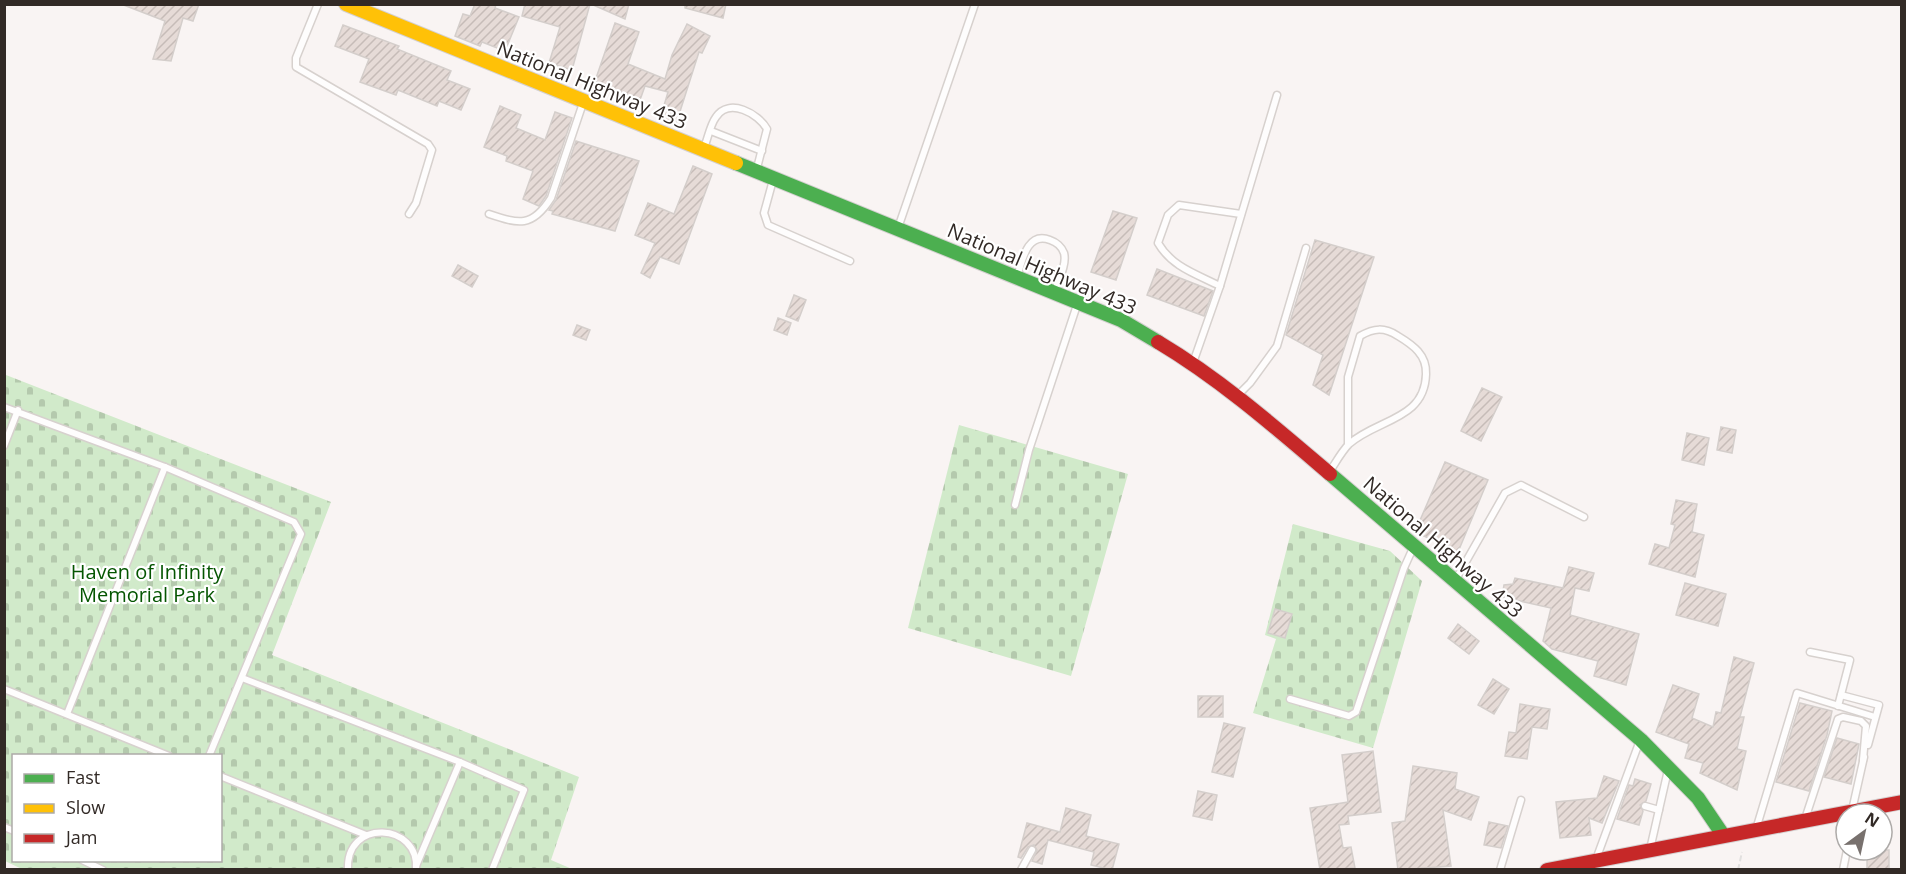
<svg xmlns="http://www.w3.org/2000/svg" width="1906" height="874" font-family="'Open Sans',sans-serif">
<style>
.cemetery{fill:url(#cemetery-stones);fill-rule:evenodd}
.building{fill:url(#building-hatch);stroke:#d4cecb;stroke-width:1.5}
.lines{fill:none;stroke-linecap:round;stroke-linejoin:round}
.lane-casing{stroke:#d7d1ce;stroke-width:9}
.fast-casing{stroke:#d4d0d0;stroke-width:16}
.slow-casing{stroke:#d4d0d0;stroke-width:16}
.jam-casing{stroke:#d4d0d0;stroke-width:16}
.path{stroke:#e2e0df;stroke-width:2;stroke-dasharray:6 3;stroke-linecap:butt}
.lane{stroke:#fefdfd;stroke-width:6}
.fast{stroke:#4caf50;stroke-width:14}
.slow{stroke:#ffc107;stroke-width:14}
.jam{stroke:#c62828;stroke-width:14}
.labels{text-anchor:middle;stroke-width:4.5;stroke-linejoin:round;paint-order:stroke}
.street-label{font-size:20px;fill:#322a26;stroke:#fff}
.park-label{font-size:20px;fill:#045500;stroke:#fff}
</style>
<defs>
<pattern id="cemetery-stones" width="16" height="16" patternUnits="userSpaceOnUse" patternTransform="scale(1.5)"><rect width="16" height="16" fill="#d1eaca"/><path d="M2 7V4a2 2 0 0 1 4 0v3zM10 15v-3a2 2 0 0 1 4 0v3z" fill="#b4c9ad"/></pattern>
<pattern id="building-hatch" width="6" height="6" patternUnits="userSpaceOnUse" patternTransform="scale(1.5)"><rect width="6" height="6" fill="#e6dbd7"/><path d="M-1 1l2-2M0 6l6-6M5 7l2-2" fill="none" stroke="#c6bcb8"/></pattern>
</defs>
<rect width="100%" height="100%" fill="#f9f4f3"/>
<g class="cemetery">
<path d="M 6,375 L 331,502 L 272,655 L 579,777 L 551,860 L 572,869 L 24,870 L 5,861 ZM 14,756 L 220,756 L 220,860 L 14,860 Z"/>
<polygon points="959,425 1128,474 1071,676 908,628"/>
<polygon points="1293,524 1390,551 1422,581 1373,748 1253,713 1276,639 1265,635"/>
</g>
<g class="building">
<polygon points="121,4 199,4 193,21 183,18 171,61 153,59 165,21"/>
<polygon points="475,4 496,4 495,8 519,17 505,51 482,42 480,46 455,36 463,14 470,16"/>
<polygon points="525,4 590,4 572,70 549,63 560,27 522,16"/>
<polygon points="591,4 629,4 625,19"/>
<polygon points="685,4 726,4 723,18 685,8"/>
<polygon points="615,23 639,32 628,64 665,79 672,55 687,24 710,36 702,53 699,52 676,124 660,119 668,92 645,86 640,100 595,81"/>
<polygon points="343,25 399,46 397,49 451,71 447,80 470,89 461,110 439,101 437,106 398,90 396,95 360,82 369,59 335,46"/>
<polygon points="500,106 521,115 516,128 545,140 555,112 572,118 546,196 539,206 523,199 533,171 506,161 507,156 484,147"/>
<polygon points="576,141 639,161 615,231 552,214 553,211 549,210 556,200"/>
<polygon points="693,166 712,174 679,264 660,257 650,278 641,273 655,243 635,235 648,203 674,214"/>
<polygon points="1113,211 1137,218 1116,280 1091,272"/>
<polygon points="1315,240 1374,257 1329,395 1313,385 1323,355 1286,335"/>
<polygon points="458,265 478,276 472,287 452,276"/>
<polygon points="1157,269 1213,291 1204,316 1147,295"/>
<polygon points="794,295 806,300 798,321 786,316"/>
<polygon points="778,318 791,323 787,335 774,330"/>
<polygon points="577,325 590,330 586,340 573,335"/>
<polygon points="1482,388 1502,397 1481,441 1461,431"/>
<polygon points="1721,427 1736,430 1732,453 1717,450"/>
<polygon points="1687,433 1709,438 1704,465 1682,460"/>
<polygon points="1445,462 1488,480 1458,552 1415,532"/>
<polygon points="1676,500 1697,504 1692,532 1704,535 1695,577 1649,564 1655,544 1669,548 1675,525 1671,524"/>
<polygon points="1569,567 1594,573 1589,591 1575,588 1570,615 1639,634 1626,685 1594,676 1598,661 1552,649 1543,641 1551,608 1502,597 1504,585 1513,584 1515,578 1563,588"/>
<polygon points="1685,583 1726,594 1718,626 1676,615"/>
<polygon points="1275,609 1292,614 1285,638 1268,633"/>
<polygon points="1458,624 1479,641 1469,654 1448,638"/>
<polygon points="1734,657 1754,663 1740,717 1744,717 1737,749 1746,751 1737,790 1700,773 1703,763 1685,758 1689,744 1656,732 1673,685 1699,694 1692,718 1713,727 1716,712 1721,713"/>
<polygon points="1493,679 1509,689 1494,714 1478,705"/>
<rect x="1198" y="696" width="25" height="21"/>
<polygon points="1800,703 1832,711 1827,735 1809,791 1776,782"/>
<polygon points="1520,704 1550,709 1547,729 1532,727 1527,759 1505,756 1509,732 1516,733"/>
<polygon points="1224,723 1245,728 1233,777 1212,772"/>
<polygon points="1837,738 1859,744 1851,784 1824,777"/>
<polygon points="1373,751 1381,812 1348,816 1349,824 1339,825 1343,848 1351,847 1355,868 1320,870 1310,808 1348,802 1342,755"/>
<polygon points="1413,766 1457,773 1455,789 1479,797 1471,820 1443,810 1451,866 1398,870 1392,823 1405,821"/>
<polygon points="1604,776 1619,781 1602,823 1589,818 1591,835 1560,838 1556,802 1597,798"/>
<polygon points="1635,779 1651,784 1646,801 1640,805 1643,811 1639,825 1617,819 1629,785 1633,786"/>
<polygon points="1198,791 1217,795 1212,820 1193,816"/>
<polygon points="1066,808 1091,815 1086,836 1119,844 1112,870 1091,865 1094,852 1048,840 1042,864 1032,861 1037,850 1034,845 1028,847 1021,858 1018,857 1027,823 1060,832"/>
<polygon points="1489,822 1508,826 1501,848 1484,845"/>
<rect x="1867" y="850" width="22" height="20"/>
</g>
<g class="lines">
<g class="lane-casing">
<g id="lane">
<polyline points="318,4 296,58 296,67 428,144 432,150 416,203 409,214"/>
<polyline points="711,131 762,151"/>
<path d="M 704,148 C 708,138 710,125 716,117 C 729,97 759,114 767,129 L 757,168"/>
<polyline points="773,180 764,213 768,225 850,261"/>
<path d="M 489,214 C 519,224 532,228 551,198 L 583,103"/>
<polyline points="898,228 975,4"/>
<path d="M 1017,277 C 1022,261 1027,231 1050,240 C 1056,242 1062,247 1064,253 C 1067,264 1059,279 1055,290"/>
<path d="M 1220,286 C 1196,274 1172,267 1158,243 L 1168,215 L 1179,205 L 1241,214"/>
<polyline points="1194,360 1220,286 1277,95"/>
<polyline points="1238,395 1250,383 1277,346 1306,248"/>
<polyline points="4,407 165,467 294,522 301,534 209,756"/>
<polyline points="4,446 18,410"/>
<path d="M 1330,471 C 1336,462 1342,451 1349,444 C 1377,419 1425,420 1426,374 C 1427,355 1413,345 1398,336 C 1384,327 1374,328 1360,336 L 1348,377 L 1348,445"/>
<polyline points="1015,505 1029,450 1077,305"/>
<polyline points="1456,579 1505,493 1521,485 1584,517"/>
<polyline points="1810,652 1850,660 1838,706"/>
<polyline points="242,678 460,762 524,790 492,870"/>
<polyline points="4,689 169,756"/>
<polyline points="1841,695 1879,705 1868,745"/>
<polyline points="1290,699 1349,716 1356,712 1404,568 1413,548"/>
<polyline points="67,714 165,467"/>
<polyline points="220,776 366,835"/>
<polyline points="1645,806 1659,810"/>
<polyline points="1853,806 1864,757"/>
<polyline points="1806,816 1838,719 1843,717 1861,721 1866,726 1863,760"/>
<polyline points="1757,826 1797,693 1875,717"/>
<polyline points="4,827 14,831"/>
<polyline points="1651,845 1668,770"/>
<polyline points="1598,854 1639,743"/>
<polyline points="82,860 103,870"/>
<polyline points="416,866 460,762"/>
<path d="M 348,870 C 345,818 420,822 416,870"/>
<polyline points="1021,870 1032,850"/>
<polyline points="1500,870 1521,800"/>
<polyline points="1843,870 1847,850"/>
</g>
</g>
<g class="fast-casing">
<g id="fast">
<polyline points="736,163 1121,320 1158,342"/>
<polyline points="1330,474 1641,740 1698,798 1723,835"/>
</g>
</g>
<g class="slow-casing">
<polyline id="slow" points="346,4 736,163"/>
</g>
<g class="jam-casing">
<g id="jam">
<path d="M 1158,342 C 1220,379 1275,427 1330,474"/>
<polyline points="1547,870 1902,802"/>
</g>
</g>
<polyline class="path" points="1738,870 1742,852"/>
<use href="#lane" class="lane"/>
<use href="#fast" class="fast"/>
<use href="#slow" class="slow"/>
<use href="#jam" class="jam"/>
</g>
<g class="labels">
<g class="street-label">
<text transform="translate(592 85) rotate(22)" y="7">National Highway 433</text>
<text transform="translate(1042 269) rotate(23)" y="7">National Highway 433</text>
<text transform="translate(1443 547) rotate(41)" y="7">National Highway 433</text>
</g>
<g class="park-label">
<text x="147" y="579">Haven of Infinity<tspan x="147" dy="23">Memorial Park</tspan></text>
</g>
</g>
<rect width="1906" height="874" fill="none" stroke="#322a26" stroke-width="12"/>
<rect x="12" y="754" width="210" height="108" fill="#ffffff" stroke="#adaaa8" stroke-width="1.5"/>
<rect x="24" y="774" width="30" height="9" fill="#4caf50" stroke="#adaaa8" stroke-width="1.5"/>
<text x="66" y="784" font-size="18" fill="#322a26">Fast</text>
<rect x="24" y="804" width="30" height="9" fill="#ffc107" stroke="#adaaa8" stroke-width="1.5"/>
<text x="66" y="814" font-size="18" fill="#322a26">Slow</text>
<rect x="24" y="834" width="30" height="9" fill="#c62828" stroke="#adaaa8" stroke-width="1.5"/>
<text x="66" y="844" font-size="18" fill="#322a26">Jam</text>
<g transform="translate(1864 832) rotate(33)"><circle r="28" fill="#ffffff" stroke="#adaaa8" stroke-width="1.5"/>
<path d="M0-4.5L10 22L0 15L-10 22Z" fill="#78716e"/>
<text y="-9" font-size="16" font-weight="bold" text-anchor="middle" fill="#322a26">N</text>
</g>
</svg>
